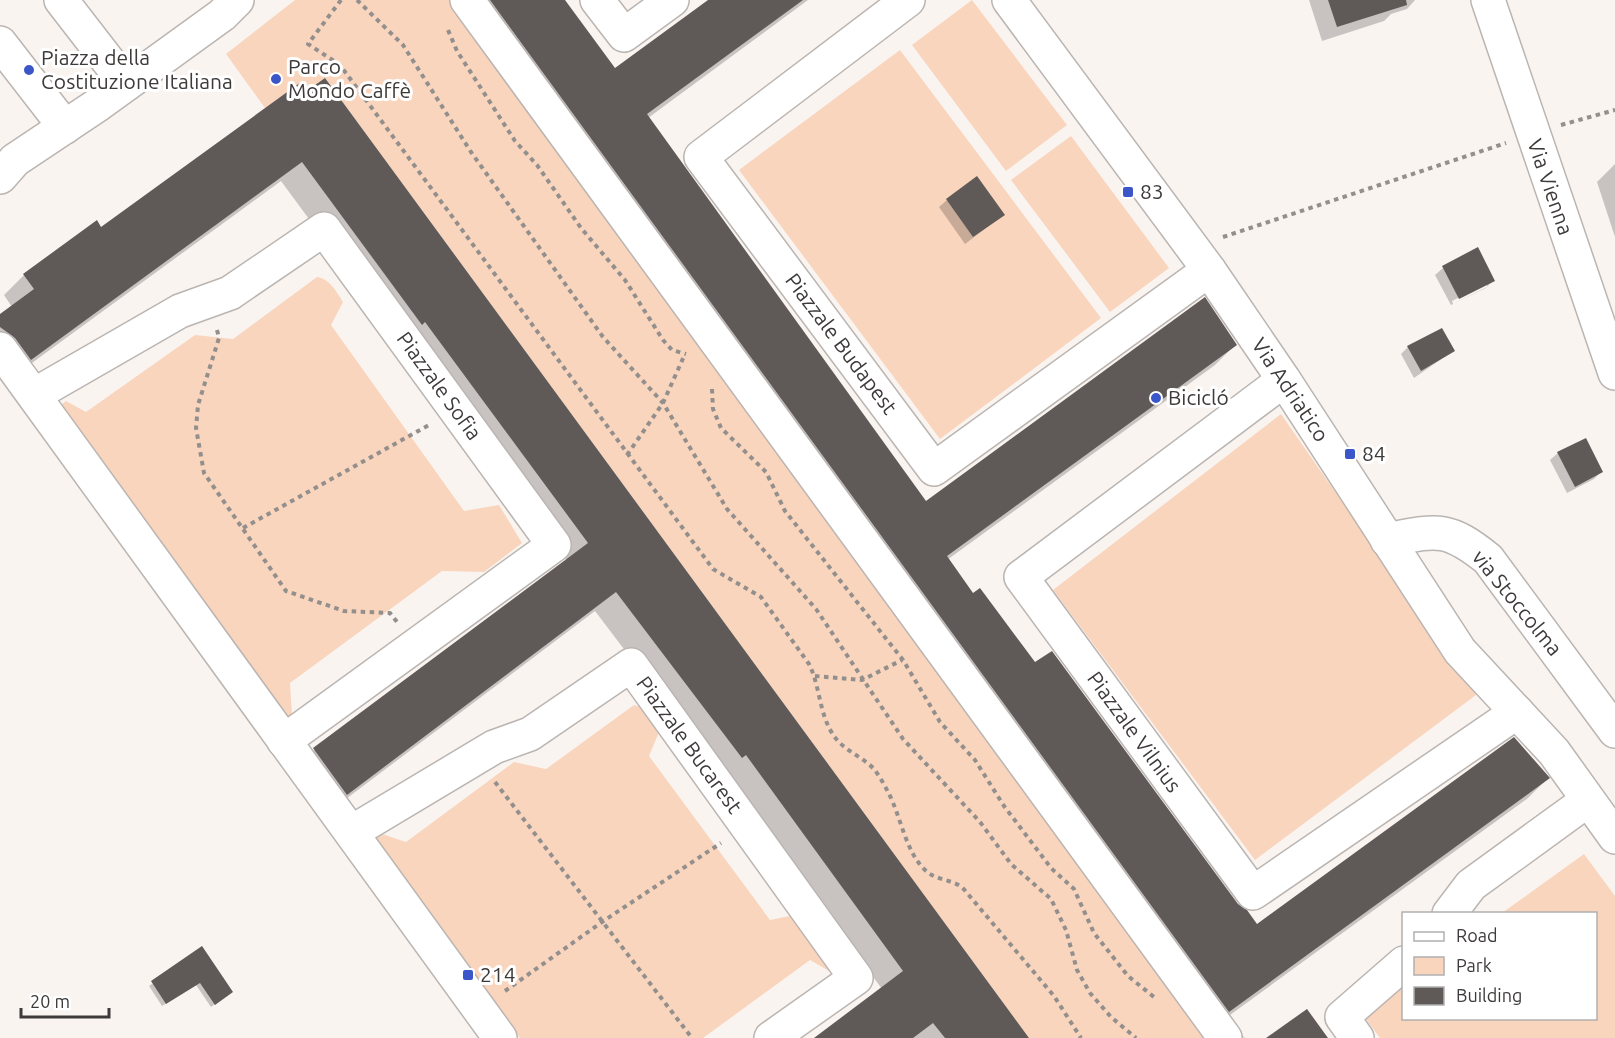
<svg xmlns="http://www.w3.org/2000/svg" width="1615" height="1038" font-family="Ubuntu,sans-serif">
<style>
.green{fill:#f9d5bd}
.shadow{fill:#0003;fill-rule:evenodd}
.building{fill:#5f5a57}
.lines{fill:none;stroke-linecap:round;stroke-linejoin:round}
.minor-casing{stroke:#bbb5b2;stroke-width:36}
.path{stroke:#938f8d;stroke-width:4;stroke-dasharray:4.5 4.5;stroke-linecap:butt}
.minor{stroke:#fff;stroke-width:33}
.poi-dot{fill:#3b56c8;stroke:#fff;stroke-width:2}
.labels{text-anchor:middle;stroke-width:6;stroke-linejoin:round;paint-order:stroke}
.poi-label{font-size:21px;fill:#3d3a39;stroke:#fff;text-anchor:start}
.street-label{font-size:21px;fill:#3d3a39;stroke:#fff}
</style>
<rect width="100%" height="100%" fill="#faf4f1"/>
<g class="green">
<polygon points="295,0 487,0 1245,1038 1029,1038 325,78 308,90 301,82 265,108 226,54"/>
<polygon points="972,0 1067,125 1006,171 912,45"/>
<polygon points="900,50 1101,318 940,439 739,170"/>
<polygon points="1071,136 1169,268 1110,312 1011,180"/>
<path d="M 317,277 C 330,279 336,291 343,302 L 331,325 L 464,511 L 499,505 L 522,543 L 484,572 L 442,571 L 290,683 L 292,715 L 286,720 L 57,408 L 66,401 L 86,412 L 195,335 L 233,339 Z"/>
<polygon points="1281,414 1476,695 1255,860 1053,590"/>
<polygon points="634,705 641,707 659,732 649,756 770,920 799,914 836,975 810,960 703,1038 520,1038 376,839 382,834 406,842 514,762 546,769"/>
<polygon points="1584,854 1615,896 1615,1038 1380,1038 1363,1015 1403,986 1404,1018 1596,1018 1596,914 1502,913"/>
</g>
<g class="shadow">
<polygon points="452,0 563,0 614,70 710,0 808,0 648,118 926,503 1235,345 1215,365 947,560 973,595 1256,926 1548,778 1528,798 1208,1031"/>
<polygon points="1309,0 1415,0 1407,9 1391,14 1384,21 1322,41"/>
<polygon points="301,84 1027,1038 816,1038 882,989 725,774 721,777 595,611 326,814 294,770 314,750 567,561 404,341 401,344 281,181 10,379 0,365 0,316 12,307 4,295 24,275 96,222 101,229"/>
<polygon points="1615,164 1615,237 1597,182"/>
<polygon points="947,200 1003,215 965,244 939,207"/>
<path d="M 1477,249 L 1493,280 L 1486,288 L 1451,305 L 1435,275 L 1443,268 ZM 1487,283 L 1487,287 L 1453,304 L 1452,301 Z"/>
<polygon points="1408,347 1453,351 1414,378 1401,354"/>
<polygon points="1558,453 1602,471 1594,479 1567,493 1550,460"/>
<polygon points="202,949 228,995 211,1007 196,985 162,1006 149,986"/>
</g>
<g class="building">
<polygon points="490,0 565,0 615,68 708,0 803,0 647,114 926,501 1205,297 1237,345 947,556 973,593 980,588 1035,662 1052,651 1238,904 1247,910 1257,924 1514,737 1550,778 1229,1012"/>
<polygon points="1328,0 1406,0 1407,5 1337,27"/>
<polygon points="325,78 1029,1038 945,1038 933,1023 913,1038 814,1038 903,971 746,755 742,758 616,592 347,795 313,748 588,543 425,322 422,325 302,162 31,360 15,338 0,327 0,314 34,289 23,274 97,220 101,227 301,82 308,90"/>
<polygon points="977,176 1005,215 973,237 946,199"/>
<polygon points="1478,247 1495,281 1459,299 1442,266"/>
<polygon points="1442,328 1455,351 1421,371 1407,346"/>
<polygon points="1586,438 1603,472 1575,487 1557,452"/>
<polygon points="202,946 233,992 215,1005 200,983 166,1004 151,981"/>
<polygon points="1307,1009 1328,1038 1266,1038"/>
</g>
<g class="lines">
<g class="minor-casing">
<g id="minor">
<polyline points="61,0 126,84"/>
<polyline points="467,0 1225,1038"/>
<polyline points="597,0 624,35 672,0"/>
<polyline points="908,0 701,157 934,469 1209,270"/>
<polyline points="1009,0 1209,270 1284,380 1460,651 1554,752 1615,837"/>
<polyline points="1488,0 1615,373"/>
<polyline points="0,43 65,127"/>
<polyline points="0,177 15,160 99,104 222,15 237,0"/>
<polyline points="0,349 500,1038"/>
<polyline points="1284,380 1021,577 1253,893 1517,712"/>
<polyline points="34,395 180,311 230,293 324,229 554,545 284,741"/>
<path d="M 1387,540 C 1437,530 1447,526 1488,559 L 1615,731"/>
<polyline points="352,832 494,747 530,734 631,665 856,978 771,1038"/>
<polyline points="1449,914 1471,885 1588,800"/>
<polyline points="1357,1038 1342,1017 1404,963"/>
</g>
</g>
<g class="path">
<path d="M 341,0 L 308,44 L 340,65 L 713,569 L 761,597 L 809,664 C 820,686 819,712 832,733 C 842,750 860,755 873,768 C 879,775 884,784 888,792 C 901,816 905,851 925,870 C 935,880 950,879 962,887 L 1054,996 L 1081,1038"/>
<polyline points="357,0 403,45 471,152 603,337 663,403 727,509 816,609 903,739 980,822 1011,864 1051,899 1066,930 1077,970 1090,993 1111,1017 1136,1038"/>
<polyline points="448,30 457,51 515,141 537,165 581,228 625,280 663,340 672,350 686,354"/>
<polyline points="1561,125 1615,110"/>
<polyline points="1223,237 1506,143"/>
<polyline points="217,330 219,338 198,405 196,428 204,473 286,591 344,611 390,613 397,622"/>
<polyline points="712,389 713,409 721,428 766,472 785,511 903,660 940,722 975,760 1004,806 1051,868 1074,889 1094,933 1128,976 1154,997"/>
<polyline points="627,455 663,403 685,354"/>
<polyline points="243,528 429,425"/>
<polyline points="815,676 862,680 902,660"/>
<polyline points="495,782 692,1038"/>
<polyline points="505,991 602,922 721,843"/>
</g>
<use href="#minor" class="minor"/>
</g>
<g class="poi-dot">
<circle cx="29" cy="70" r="6"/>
<circle cx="276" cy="79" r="6"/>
<rect x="1122" y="186" width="12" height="12" rx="3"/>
<circle cx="1156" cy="398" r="6"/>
<rect x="1344" y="448" width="12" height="12" rx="3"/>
<rect x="462" y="969" width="12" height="12" rx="3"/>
</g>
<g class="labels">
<g class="poi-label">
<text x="41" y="65">Piazza della<tspan x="41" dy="24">Costituzione Italiana</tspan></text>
<text x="288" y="74">Parco<tspan x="288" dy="24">Mondo Caffè</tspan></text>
<text x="1140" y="199">83</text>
<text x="1168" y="405">Bicicló</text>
<text x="1362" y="461">84</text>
<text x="480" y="982">214</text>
</g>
<g class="street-label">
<text transform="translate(1550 187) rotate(71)" y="7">Via Vienna</text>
<text transform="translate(841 344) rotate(53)" y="7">Piazzale Budapest</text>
<text transform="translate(439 386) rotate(54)" y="7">Piazzale Sofia</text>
<text transform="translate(1290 390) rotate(56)" y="7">Via Adriatico</text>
<text transform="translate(1517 603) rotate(51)" y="7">via Stoccolma</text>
<text transform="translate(1134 732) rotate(54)" y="7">Piazzale Vilnius</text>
<text transform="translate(689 745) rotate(54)" y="7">Piazzale Bucarest</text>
</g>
</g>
<rect x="1402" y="912" width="195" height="108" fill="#ffffff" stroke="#b1b0b0" stroke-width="1.5"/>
<rect x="1414" y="932" width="30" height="9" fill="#ffffff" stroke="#b1b0b0" stroke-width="1.5"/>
<text x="1456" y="942" font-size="18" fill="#3d3a39">Road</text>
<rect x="1414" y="957" width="30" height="18" fill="#f9d5bd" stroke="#b1b0b0" stroke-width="1.5"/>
<text x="1456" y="972" font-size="18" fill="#3d3a39">Park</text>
<rect x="1414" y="987" width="30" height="18" fill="#5f5a57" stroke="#b1b0b0" stroke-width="1.5"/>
<text x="1456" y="1002" font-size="18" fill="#3d3a39">Building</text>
<path d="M21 1008v9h88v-9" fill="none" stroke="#3d3a39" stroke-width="3"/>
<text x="30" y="1008" font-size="18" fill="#3d3a39" stroke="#ffffff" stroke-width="4.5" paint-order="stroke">20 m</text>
</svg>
